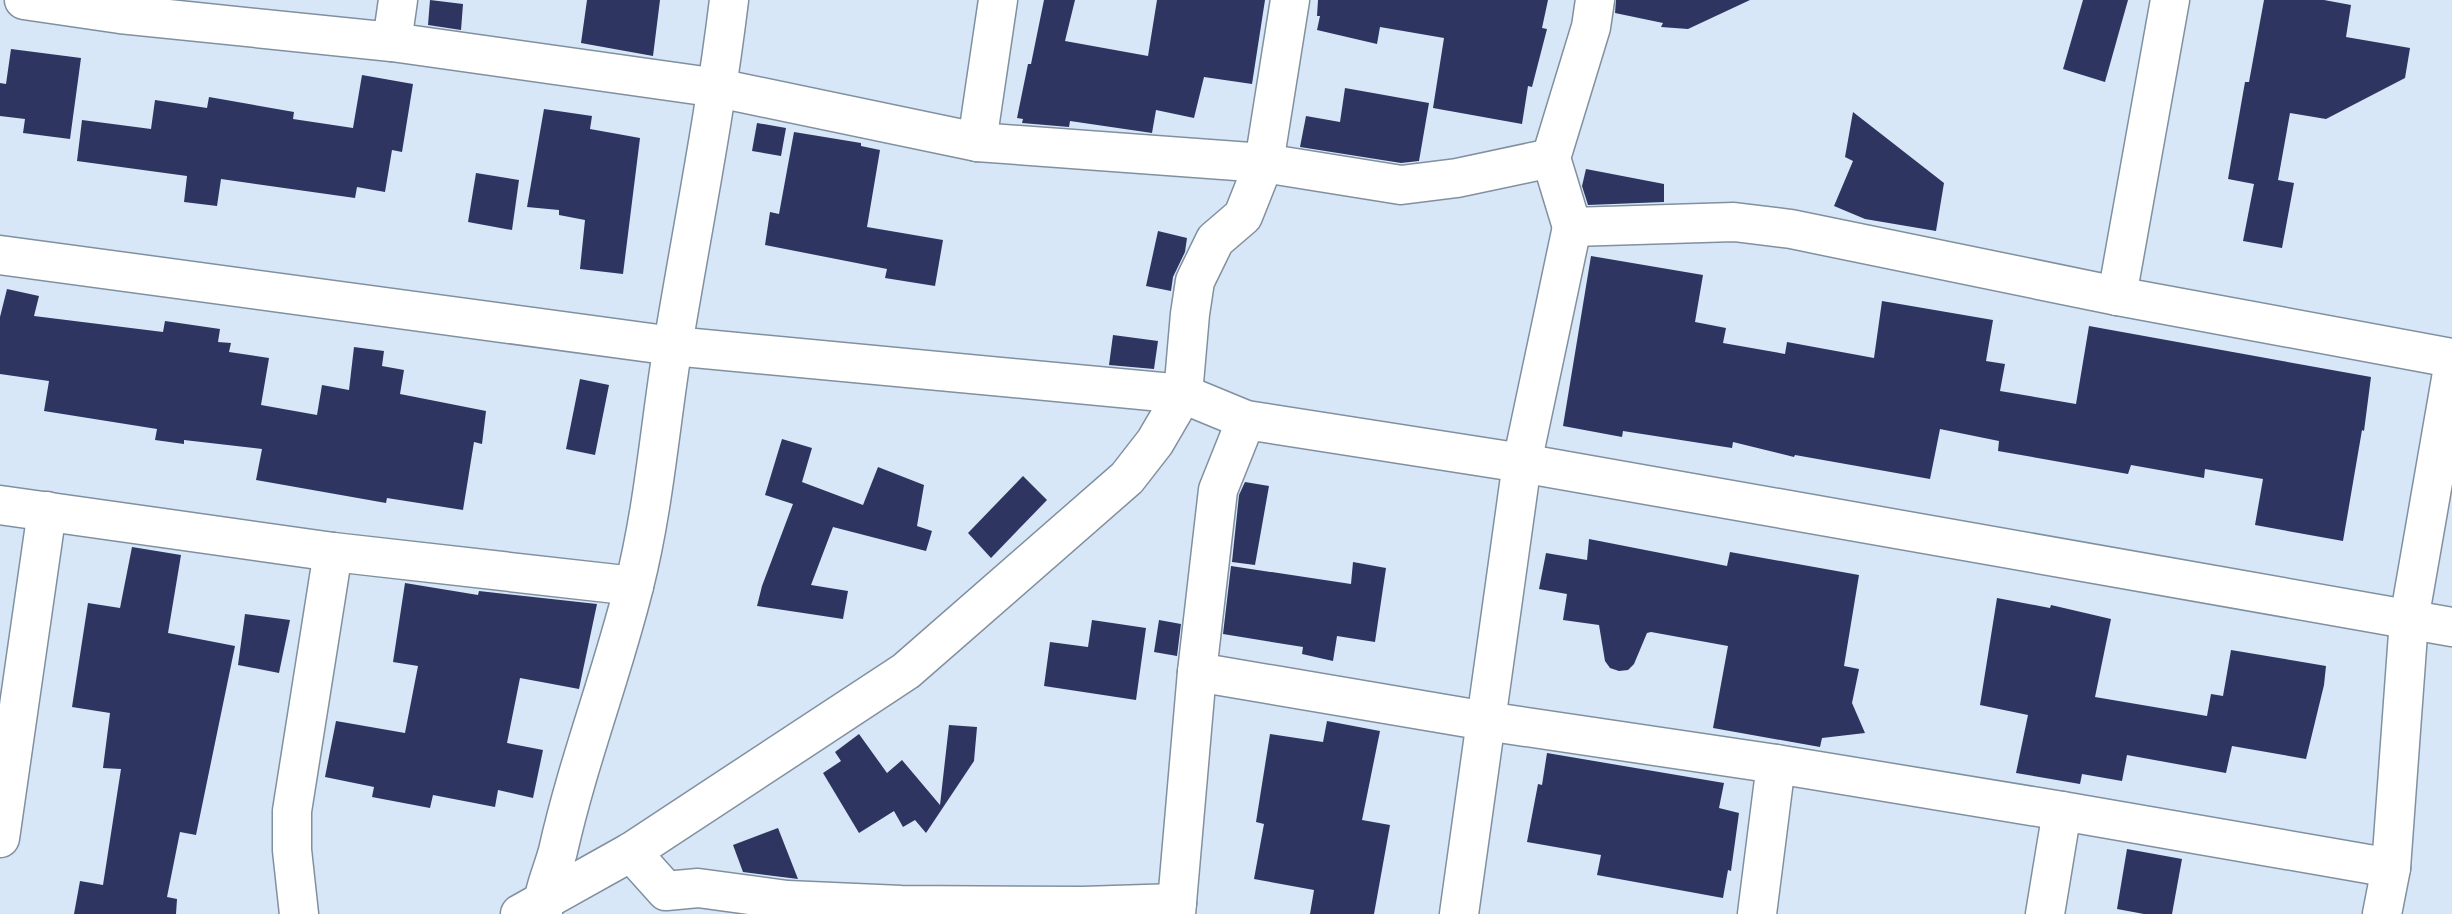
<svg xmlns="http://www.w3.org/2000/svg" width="2452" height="914" font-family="'Archivo Narrow',sans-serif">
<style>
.building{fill:#2e3561}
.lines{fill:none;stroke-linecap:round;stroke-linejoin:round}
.minor-casing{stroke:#81909f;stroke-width:41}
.minor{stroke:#fff;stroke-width:38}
</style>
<rect width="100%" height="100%" fill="#d7e7f7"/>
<g class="building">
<polygon points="430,0 463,4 461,30 428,25"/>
<polygon points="587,0 660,0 653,56 581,43"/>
<polygon points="1044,0 1075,0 1065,41 1148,56 1157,0 1265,0 1252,84 1204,77 1194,118 1156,110 1152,133 1070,121 1069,127 1022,123 1023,119 1017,118 1028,64 1031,64"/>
<polygon points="1318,0 1548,0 1542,28 1547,29 1532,87 1528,86 1522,124 1433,108 1444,38 1380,27 1377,44 1317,30 1320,16 1317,16"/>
<polygon points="1616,0 1750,0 1688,29 1661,27 1663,23 1615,13"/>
<polygon points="2083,0 2128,0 2105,82 2063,69"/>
<polygon points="2264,0 2324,0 2351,5 2346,37 2410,48 2405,78 2326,119 2290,113 2278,180 2294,183 2282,248 2243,241 2254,184 2228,179 2245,82 2249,82"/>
<polygon points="11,49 81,58 70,139 23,133 25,119 0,116 0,83 6,84"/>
<polygon points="362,75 413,84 402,152 392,150 385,192 357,187 355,198 221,179 217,206 184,202 187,176 77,161 82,120 151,129 155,100 207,108 209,97 294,112 293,119 353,128"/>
<polygon points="1345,88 1429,103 1419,161 1401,163 1300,147 1306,116 1340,122"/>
<polygon points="544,109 592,116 590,129 640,138 623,274 580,269 585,220 559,215 559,210 527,207"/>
<polygon points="1853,112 1944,183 1936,231 1865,219 1834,206 1853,161 1845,157"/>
<polygon points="757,123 786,128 781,156 752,151"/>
<polygon points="794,132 861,143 861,146 880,150 867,227 943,240 935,286 885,278 887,269 765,245 770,212 779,214"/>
<polygon points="1586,169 1664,184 1664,202 1588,205 1582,186"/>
<polygon points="476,173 519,180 512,230 468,222"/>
<polygon points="1158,231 1187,238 1185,252 1173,277 1171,291 1146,286"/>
<polygon points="1591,256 1703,275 1695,322 1726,328 1723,343 1785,354 1787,342 1874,358 1882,301 1993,320 1986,361 2005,364 2000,391 2076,404 2089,326 2371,377 2364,431 2362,430 2343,541 2255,525 2263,479 2205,469 2204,478 2131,465 2128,474 1998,451 1999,441 1940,429 1930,479 1795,455 1794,457 1733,442 1732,448 1623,431 1622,437 1563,426"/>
<polygon points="7,289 39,296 34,316 163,332 165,321 220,329 218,342 231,343 229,352 269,358 261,405 317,415 322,385 349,390 354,347 384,351 382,366 404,370 400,394 486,411 482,444 474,442 463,510 387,498 386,503 256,480 262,449 184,440 184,444 155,440 157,429 44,411 49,381 0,374 0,317"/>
<polygon points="1113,335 1158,341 1154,369 1109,365"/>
<polygon points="580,379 609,385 595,455 566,449"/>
<polygon points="782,439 812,448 802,482 863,505 878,467 924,485 917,526 932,531 926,551 833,527 811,585 848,591 843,619 757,606 762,586 793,504 765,495"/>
<polygon points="1023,476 1047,500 991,558 968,533"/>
<polygon points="1245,482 1269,486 1255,565 1232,562 1239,495"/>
<polygon points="1589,539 1727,566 1730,552 1859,575 1844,666 1859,669 1852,703 1865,733 1822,738 1820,747 1713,728 1728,646 1651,632 1647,633 1634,664 1628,670 1619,671 1610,668 1605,661 1599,625 1563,620 1567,594 1539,589 1546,553 1587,560"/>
<polygon points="132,547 181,555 168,633 235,646 196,835 180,832 167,897 177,899 176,914 74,914 80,881 103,885 121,769 103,768 110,713 72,707 88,603 120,608"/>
<polygon points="1353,562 1386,568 1375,642 1337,636 1333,661 1302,654 1303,647 1223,634 1231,566 1351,584"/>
<polygon points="405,583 478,595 479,591 597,604 579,689 520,678 507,743 543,750 533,798 498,790 495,807 433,795 430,808 372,797 374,787 325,777 336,721 405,733 418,666 393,662"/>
<polygon points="1997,598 2050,608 2051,605 2111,619 2095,697 2207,716 2211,694 2223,696 2231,650 2326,666 2324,685 2306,759 2232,746 2226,773 2127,755 2122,781 2082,774 2080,784 2016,773 2028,715 1980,705"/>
<polygon points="245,614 290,620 279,673 238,665"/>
<polygon points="1092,620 1146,628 1136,700 1044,686 1050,642 1088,647"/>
<polygon points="1159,620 1181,624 1177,656 1154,652"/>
<polygon points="1327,721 1380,731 1362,820 1390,825 1374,914 1310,914 1314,890 1254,879 1264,824 1256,822 1270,734 1323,742"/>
<polygon points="949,725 977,727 974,761 926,833 915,820 903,827 894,811 859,833 823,773 841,761 835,752 859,734 887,773 902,760 940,805"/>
<polygon points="1547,753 1724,783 1719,808 1739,813 1731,871 1728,870 1723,898 1597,875 1601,855 1527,842 1538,784 1542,785"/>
<polygon points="778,828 798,879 743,872 733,845"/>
<polygon points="2127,849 2182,859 2172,914 2144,914 2117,909"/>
</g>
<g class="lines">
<g class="minor-casing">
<g id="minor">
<polyline points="24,0 120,14 392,42 718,88 977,142 1264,163 1401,185 1457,178 1551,158"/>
<polyline points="1595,0 1591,27 1551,158 1572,227 1734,222 1791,229 2117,296 2452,358"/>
<polyline points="392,42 398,0"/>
<polyline points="977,142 998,0"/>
<polyline points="0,255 673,346 1183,394 1246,420 1522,463 2452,627"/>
<polyline points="2117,296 2170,0"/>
<polyline points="0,505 333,552 634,586"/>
<polyline points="1197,672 1486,721 1776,764 2062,811 2391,868"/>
<polyline points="0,838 47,511"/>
<polyline points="631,852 666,891 698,888 787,900 901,905 1083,906 1177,903"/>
<path d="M 543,912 C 542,893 553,870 558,851 C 578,761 612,675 634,586 C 654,507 660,425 673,345 C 692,230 715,116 729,0"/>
<polyline points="299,914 292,850 292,811 333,552"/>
<polyline points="520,914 631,852 906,671 1127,478 1155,442 1183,394 1190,314 1195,281 1215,240 1243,216 1264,163 1290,0"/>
<polyline points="1176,914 1197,672 1218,490 1246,420"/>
<polyline points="1459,914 1522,463 1572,227"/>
<polyline points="1757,914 1776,764"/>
<polyline points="2045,914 2062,811"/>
<polyline points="2382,914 2391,868 2409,620 2452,373"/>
</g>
</g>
<use href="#minor" class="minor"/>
</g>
</svg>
